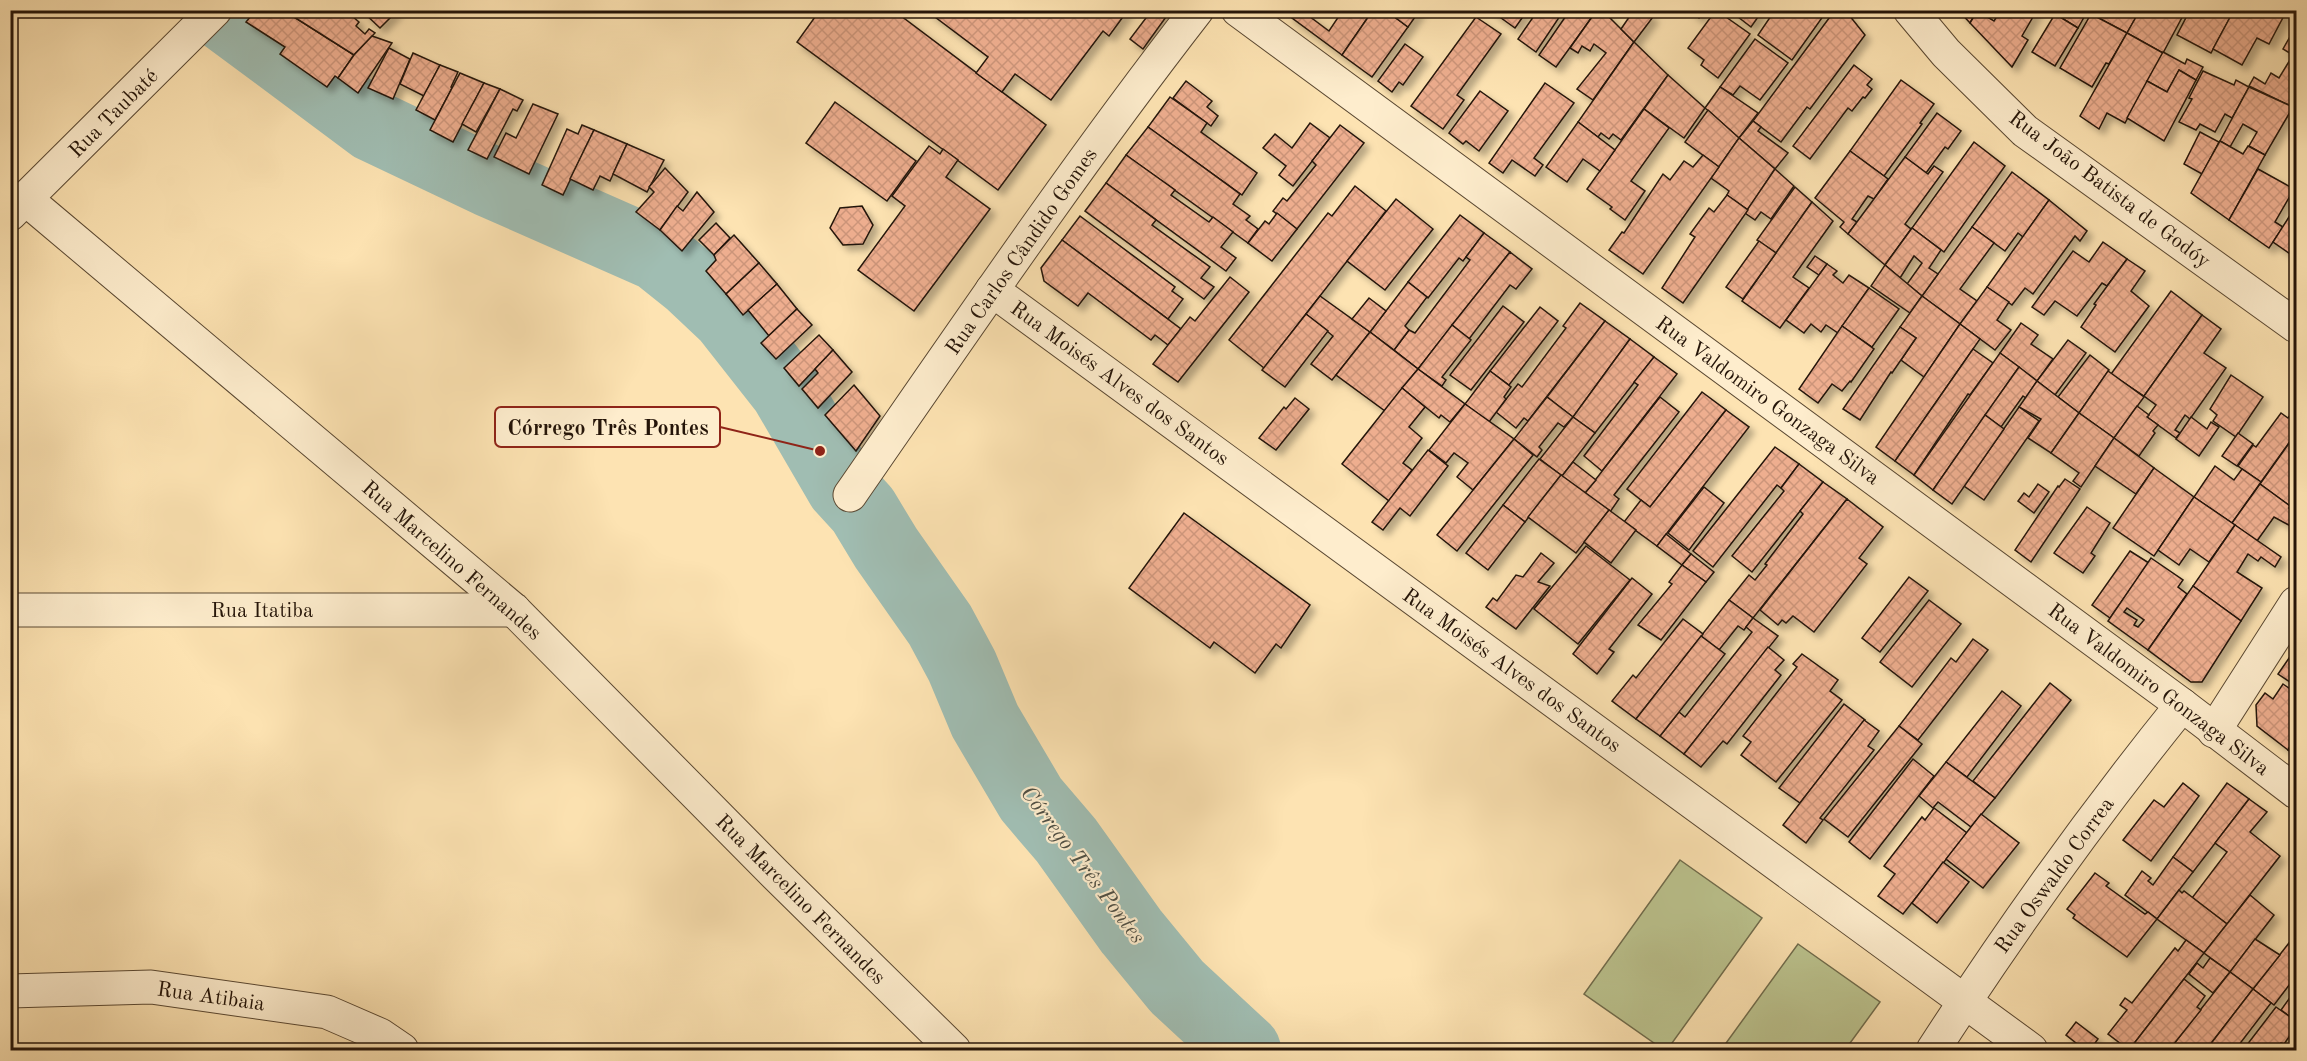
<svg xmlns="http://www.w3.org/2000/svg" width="2307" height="1061" font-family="'Old Standard TT',serif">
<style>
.grass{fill:#bcc48f;stroke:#706c4c;stroke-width:1.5}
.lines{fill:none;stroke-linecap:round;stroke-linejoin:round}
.river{stroke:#a0bdb2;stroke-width:72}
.building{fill:url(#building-cross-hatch);stroke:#241408;stroke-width:1.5;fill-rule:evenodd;filter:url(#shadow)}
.minor-casing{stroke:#5a4832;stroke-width:35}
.minor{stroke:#feedcd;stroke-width:33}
.labels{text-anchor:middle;stroke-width:4.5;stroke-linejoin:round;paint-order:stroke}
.street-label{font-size:21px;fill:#241408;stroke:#feedcd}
.water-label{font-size:22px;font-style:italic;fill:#4f4f44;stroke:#feedcd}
.leader{fill:none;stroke:#8f2418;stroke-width:2}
.callout-dot{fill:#8f2418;stroke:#feedcd;stroke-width:2}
.callout{fill:#feedcd;stroke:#8f2418;stroke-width:2}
.callout-label{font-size:22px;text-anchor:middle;font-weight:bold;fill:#241408}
</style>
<defs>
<pattern id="building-cross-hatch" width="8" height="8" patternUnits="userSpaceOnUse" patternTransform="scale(1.5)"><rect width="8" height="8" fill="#eeae8f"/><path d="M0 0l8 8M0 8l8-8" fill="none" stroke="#cc957a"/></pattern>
<filter id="shadow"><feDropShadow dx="5.5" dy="5.5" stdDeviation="3" flood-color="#0004"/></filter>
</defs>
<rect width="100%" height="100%" fill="#fde3b2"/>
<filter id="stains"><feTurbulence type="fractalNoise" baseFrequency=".00333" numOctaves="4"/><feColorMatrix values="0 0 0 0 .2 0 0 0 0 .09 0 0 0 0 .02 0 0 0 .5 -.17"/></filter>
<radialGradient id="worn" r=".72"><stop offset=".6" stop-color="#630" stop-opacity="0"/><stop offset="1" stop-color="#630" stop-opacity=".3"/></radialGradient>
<g class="grass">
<polygon points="1680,860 1762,918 1667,1050 1664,1050 1584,994"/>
<polygon points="1798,944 1880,1002 1845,1050 1721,1050"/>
</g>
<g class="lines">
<polyline class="river" points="217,10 373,126 489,181 657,255 692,283 727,316 786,391 842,487 863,510 886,548 940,625 962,666 985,721 1031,799 1066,840 1131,931 1177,987 1245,1050"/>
</g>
<g class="building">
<polygon points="256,10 283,10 354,55 338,78 335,76 327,87 280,54 285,47 246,22"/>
<polygon points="283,10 345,10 359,22 356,26 365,34 369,29 375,33 354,55"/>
<polygon points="361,10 396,10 397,11 380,28"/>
<polygon points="820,10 893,10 1046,125 998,190 797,42"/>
<polygon points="1128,10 1109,36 1103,31 1051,100 1015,74 1002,92 976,73 988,57 927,11"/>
<polygon points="1152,10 1171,10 1143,49 1130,39"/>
<polygon points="1292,10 1307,10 1305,13 1329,31 1343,10 1373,10 1342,55 1288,15"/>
<polygon points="1373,10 1385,10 1408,27 1372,77 1342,55"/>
<polygon points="1385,10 1420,10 1408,27"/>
<polygon points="1490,10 1526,10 1527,11 1515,28"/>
<polygon points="1538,10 1564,10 1536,52 1518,39"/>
<polygon points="1570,10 1597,10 1556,67 1539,55"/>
<polygon points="1597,10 1602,10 1634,42 1593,100 1577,89 1606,53 1594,44 1590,51 1582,46 1578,53 1570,48"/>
<polygon points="1634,10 1644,10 1653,17 1634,42 1621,29"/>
<polygon points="1689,10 1705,10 1699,18"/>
<polygon points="1716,10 1750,34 1718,78 1701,65 1704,60 1688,48"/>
<polygon points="1729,10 1763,10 1751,27"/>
<polygon points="1775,10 1818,10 1824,15 1792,60 1758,35"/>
<polygon points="1835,10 1845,10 1865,35 1810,109 1807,107 1781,142 1753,121"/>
<polygon points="1958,10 1977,10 1970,23"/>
<polygon points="2001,10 2037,10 2022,36 2028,40 2012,67 1970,23 1977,11 1994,21"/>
<polygon points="2057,10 2088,10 2078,28 2055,14"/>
<polygon points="2093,10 2140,10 2127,33 2091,14"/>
<polygon points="2140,10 2186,10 2163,53 2127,33"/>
<polygon points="2190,10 2234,10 2211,53 2177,35"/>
<polygon points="2234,10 2287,10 2269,44 2257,38 2242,65 2213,49"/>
<polygon points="2055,14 2078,28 2055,66 2032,52"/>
<polygon points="2091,14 2127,33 2109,64 2106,63 2092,87 2060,68"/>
<polygon points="1476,17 1501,34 1457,95 1464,100 1443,129 1411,106"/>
<polygon points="2296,26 2296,102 2293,107 2249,86 2254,77 2265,84 2271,73 2279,78 2293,55 2283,49"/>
<polygon points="2127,33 2163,53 2125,123 2107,113 2099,129 2080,116"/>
<polygon points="372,36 392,43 358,93 338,78 354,55"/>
<polygon points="1755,39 1788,63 1760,100 1740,86 1733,95 1720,87"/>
<polygon points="1634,42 1668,75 1621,140 1613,134 1609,139 1601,133 1598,137 1578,122"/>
<polygon points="1405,44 1423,57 1403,85 1399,82 1392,92 1378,81"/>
<polygon points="389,48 410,59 393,99 368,88"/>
<polygon points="2163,52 2185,64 2187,59 2203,67 2196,80 2179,70 2167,92 2147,81"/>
<polygon points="413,53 440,65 424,96 400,84"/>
<polygon points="440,65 458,72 451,87 452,88 435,120 416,110"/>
<polygon points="1854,65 1872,79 1867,85 1872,89 1865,98 1863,97 1852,111 1848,108 1810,159 1793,146"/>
<polygon points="2179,70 2196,80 2164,141 2127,118 2147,81 2167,92"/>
<polygon points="2203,71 2234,85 2236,80 2249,87 2232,118 2225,114 2215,132 2200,124 2196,130 2179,122 2192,99 2189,98"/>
<polygon points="460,73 484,83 453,142 430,130"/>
<polygon points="1668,75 1705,108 1684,138 1644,109"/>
<polygon points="1901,80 1934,104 1920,123 1922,124 1884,176 1850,151"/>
<polygon points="1186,81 1212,101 1207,107 1218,116 1211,126 1173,98"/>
<polygon points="484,83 500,89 476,132 462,124"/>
<polygon points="1545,83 1574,103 1534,158 1543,165 1535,176 1512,160 1503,173 1489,163"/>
<polygon points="1720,87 1758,113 1739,138 1705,108"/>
<polygon points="2249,87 2293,107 2265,155 2249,146 2257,132 2243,124 2230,147 2220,141"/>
<polygon points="500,89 523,100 517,111 513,109 487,159 468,150"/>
<polygon points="1480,91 1508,111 1479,151 1466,141 1463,144 1449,133"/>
<polygon points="1170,97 1207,123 1201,132 1257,173 1242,195 1148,127"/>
<polygon points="835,102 916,161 887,201 806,143"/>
<polygon points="533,104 558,114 529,174 494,157 506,133 516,138"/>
<polygon points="1644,109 1669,128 1631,181 1645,191 1625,220 1610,209 1612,207 1587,189"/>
<polygon points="1708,110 1739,138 1719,167 1685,142"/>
<polygon points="1937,113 1961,131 1948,149 1945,147 1926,173 1905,157"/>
<polygon points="1753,121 1761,127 1758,131 1788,153 1775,169 1739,138"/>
<polygon points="1578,122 1615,150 1600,171 1583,159 1567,182 1546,167"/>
<polygon points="1310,123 1330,138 1293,186 1279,175 1286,166 1263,148 1275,134 1292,148"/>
<polygon points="582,125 594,130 563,195 542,185 567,129 578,134"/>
<polygon points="1340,125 1364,143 1297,229 1273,211 1283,198 1287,201 1316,165 1312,161"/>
<polygon points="1148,127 1240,194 1233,204 1250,216 1246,220 1258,229 1248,243 1126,155"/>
<polygon points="594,130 627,144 610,181 600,176 593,190 570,179"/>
<polygon points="2200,132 2219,142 2202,174 2184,164"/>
<polygon points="1739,138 1775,169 1748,210 1727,195 1729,191 1711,178"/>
<polygon points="2220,141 2243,154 2248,146 2265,155 2229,220 2191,193"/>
<polygon points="1974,142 2005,166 1944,252 1912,228"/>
<polygon points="627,144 664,160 647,192 613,174"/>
<polygon points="929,146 940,154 943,149 958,160 946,177 990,209 914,311 858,270 905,206 892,196"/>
<polygon points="1850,151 1888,179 1874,199 1868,196 1852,219 1857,222 1848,234 1840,227 1844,222 1815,198"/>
<polygon points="1126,155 1175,190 1171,195 1209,222 1213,217 1233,232 1221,247 1236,258 1226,271 1106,183"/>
<polygon points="1703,155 1719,167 1643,274 1609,250 1622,232 1624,233 1663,174 1670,180 1684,161 1693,167"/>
<polygon points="1905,157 1928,174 1934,166 1943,172 1905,224 1911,229 1885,265 1848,234"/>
<polygon points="665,168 688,192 660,230 636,212 654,192 649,187"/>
<polygon points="1775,169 1794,186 1771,219 1761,212 1755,220 1745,213"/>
<polygon points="2258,169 2294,189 2275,222 2283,227 2269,248 2229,220"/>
<polygon points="2012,172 2049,200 2023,237 2018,233 2005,251 1972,227"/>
<polygon points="1106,183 1156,220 1152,225 1210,267 1201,278 1214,287 1204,299 1085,211"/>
<polygon points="1355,186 1386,211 1264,368 1229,340 1328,213 1332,216"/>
<polygon points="1795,187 1812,202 1776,253 1757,240"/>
<polygon points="697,192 714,212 682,251 660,230 677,206 683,211"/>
<polygon points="1727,195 1748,210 1683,303 1662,288 1695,237 1690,234 1709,208 1714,212"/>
<polygon points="1396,199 1433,229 1385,290 1347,261"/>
<polygon points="2049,200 2087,231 2080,241 2075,236 2033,294 2025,288 2012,305 1987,287"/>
<polygon points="1812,202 1833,221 1793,277 1809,288 1780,328 1742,301"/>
<polygon points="862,206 873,225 863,244 843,245 830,228 840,208"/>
<polygon points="2294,209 2296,211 2296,258 2273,242"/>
<polygon points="1277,213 1297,229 1272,261 1248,243 1265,221 1269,224"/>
<polygon points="1460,215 1484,233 1463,261 1459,258 1428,298 1408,282"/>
<polygon points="1080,216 1175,287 1172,291 1183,299 1168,319 1062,240"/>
<polygon points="716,223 730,238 714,255 699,240"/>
<polygon points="1972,227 1994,243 1960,289 1977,301 1960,324 1922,296"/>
<polygon points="1912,228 1941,250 1929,268 1938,274 1922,296 1907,284 1922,263 1914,256 1900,278 1885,265"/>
<polygon points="1484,233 1510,252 1418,369 1394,350 1409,330 1415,333 1470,260 1466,257"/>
<polygon points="734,235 759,263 726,294 706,271 716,260 714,255"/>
<polygon points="1062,240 1181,329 1168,345 1155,335 1151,340 1088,293 1078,306 1044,281 1041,268"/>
<polygon points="1759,241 1776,253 1743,299 1726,287"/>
<polygon points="2103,242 2127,259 2107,286 2102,283 2077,316 2055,301 2044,315 2032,307 2073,251 2089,262"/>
<polygon points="1510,252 1532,269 1516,289 1510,285 1469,339 1452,325"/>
<polygon points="1815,256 1827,264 1819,275 1807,267"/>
<polygon points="2127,259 2145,271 2131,291 2149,306 2115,352 2081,327 2096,305 2094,304"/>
<polygon points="759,263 777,284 743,315 726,294"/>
<polygon points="1827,264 1837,271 1833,275 1843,283 1849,275 1869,288 1838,333 1826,325 1821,332 1811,324 1804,333 1786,320"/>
<polygon points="1885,265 1922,296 1910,313 1871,286"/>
<polygon points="1230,277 1249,292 1178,382 1153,364 1190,317 1195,321"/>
<polygon points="1408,282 1427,297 1405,326 1409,330 1394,350 1370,332"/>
<polygon points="777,284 797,309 769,336 748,310"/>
<polygon points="1987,287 2009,302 1997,320 2011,330 1995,350 1960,324"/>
<polygon points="1869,288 1899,309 1872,347 1842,326"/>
<polygon points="2171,291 2202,315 2144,396 2111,374"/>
<polygon points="1320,296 1370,332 1332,380 1311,364 1333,336 1306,314"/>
<polygon points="1922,296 1960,324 1924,377 1901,360 1916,338 1900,327"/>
<polygon points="1369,298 1386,311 1370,332 1352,319"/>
<polygon points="1580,303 1605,321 1528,421 1524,418 1516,428 1496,412 1518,384 1522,387 1566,328 1563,326"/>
<polygon points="1503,306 1524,322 1471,390 1450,375"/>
<polygon points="1540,307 1558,321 1509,385 1490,371"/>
<polygon points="797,309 812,325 776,359 761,343"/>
<polygon points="1306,314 1328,331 1285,387 1262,370"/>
<polygon points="2202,315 2221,329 2204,353 2226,368 2190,419 2185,415 2175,430 2180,433 2176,438 2147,417 2156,405 2144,396"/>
<polygon points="1605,321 1630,339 1573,417 1547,397"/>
<polygon points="2021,323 2038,335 2031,344 2053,359 2037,381 2000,353"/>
<polygon points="1960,324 1980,339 1895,461 1876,447"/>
<polygon points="1452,325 1471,340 1442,377 1446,380 1442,386 1418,369"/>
<polygon points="1842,326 1874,349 1851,382 1850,381 1842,391 1832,384 1818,403 1799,389"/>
<polygon points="1900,327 1916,338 1892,373 1891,372 1860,420 1843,409"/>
<polygon points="1370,332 1418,369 1385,411 1336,375"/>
<polygon points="819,335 833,350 799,386 784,368"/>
<polygon points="1630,339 1654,357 1595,433 1573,417"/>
<polygon points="2068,340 2086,353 2055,395 2037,381"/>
<polygon points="1973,349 1993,363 1970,395 1968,394 1914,475 1895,461"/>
<polygon points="833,350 852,372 818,408 802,389 818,373 815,369"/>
<polygon points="2000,353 2019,367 1933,490 1914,475"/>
<polygon points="2090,355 2109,370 2079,413 2058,397"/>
<polygon points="1654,357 1677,374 1602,471 1584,456 1638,385 1634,382"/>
<polygon points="2019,367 2037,381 2026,398 2023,396 2001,427 1985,415"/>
<polygon points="1418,369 1465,404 1450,422 1441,415 1439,418 1402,388"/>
<polygon points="1490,371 1511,387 1504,397 1506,399 1489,422 1465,404"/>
<polygon points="2108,371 2144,397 2114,438 2079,413"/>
<polygon points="2231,375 2263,397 2236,437 2213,421 2217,415 2210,409"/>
<polygon points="2037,381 2079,413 2051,453 2028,438 2041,419 2019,407"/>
<polygon points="854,385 880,416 856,451 825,415"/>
<polygon points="1402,388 1425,407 1409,427 1422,438 1403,463 1412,470 1389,501 1342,464"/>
<polygon points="1702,392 1726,410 1650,507 1627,489"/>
<polygon points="1547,397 1573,417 1564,427 1558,423 1539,447 1542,450 1537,457 1514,439"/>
<polygon points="1660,397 1679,412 1614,495 1619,499 1610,512 1585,493"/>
<polygon points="1295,398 1309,409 1276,450 1259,438 1284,407 1286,409"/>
<polygon points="1465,404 1514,439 1473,490 1457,477 1468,463 1454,453 1446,463 1429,450"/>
<polygon points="2137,406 2149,415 2147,417 2158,425 2153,431 2155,433 2139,456 2114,438"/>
<polygon points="2019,407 2039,421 1984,500 1964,486"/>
<polygon points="2296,407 2296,433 2261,482 2238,466 2253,445 2256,447 2281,413 2288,418"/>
<polygon points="1726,410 1749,427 1657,546 1624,522 1641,500 1650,507"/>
<polygon points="2079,413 2114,438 2081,487 2073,481 2079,473 2051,453"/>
<polygon points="1985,415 2004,429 1952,504 1933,490"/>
<polygon points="1573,417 1595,433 1562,476 1540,459"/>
<polygon points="2191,417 2207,429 2211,422 2219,427 2199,456 2176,439"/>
<polygon points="2238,433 2253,444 2237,466 2222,456"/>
<polygon points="2295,435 2296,501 2290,506 2260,484"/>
<polygon points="2114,438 2154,468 2136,494 2095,466"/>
<polygon points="1514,439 1533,455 1457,551 1437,535"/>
<polygon points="1775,447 1799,464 1781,488 1777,485 1713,567 1693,551"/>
<polygon points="1428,450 1448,466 1410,516 1400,508 1383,530 1372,522"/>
<polygon points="1539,459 1561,475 1525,522 1503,505"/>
<polygon points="1573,462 1596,480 1585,493 1562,476"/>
<polygon points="1799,464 1823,482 1752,572 1732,556 1784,491 1781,488"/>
<polygon points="2215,466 2234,480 2242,469 2261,482 2232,523 2194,497"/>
<polygon points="2154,468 2194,497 2154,556 2113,528"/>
<polygon points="1561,475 1609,510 1576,553 1528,517"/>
<polygon points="2065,479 2080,489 2031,562 2015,550 2058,486 2059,487"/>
<polygon points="1823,482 1847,499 1753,618 1729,600 1749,575 1755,580 1767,565 1765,564 1803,514 1800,511"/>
<polygon points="2038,484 2049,492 2034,513 2018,501 2024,493 2029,497"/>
<polygon points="2260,484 2290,506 2289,508 2296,513 2296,529 2274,517 2257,541 2232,523"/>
<polygon points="1704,487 1724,503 1689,550 1668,533"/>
<polygon points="2194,497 2235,525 2209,562 2190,549 2179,565 2158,550"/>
<polygon points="1847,499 1883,527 1859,558 1867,564 1814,632 1793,616 1786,623 1782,620 1778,625 1760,610"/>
<polygon points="1503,505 1525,522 1488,570 1466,553"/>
<polygon points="2087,507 2110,523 2091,553 2095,556 2083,573 2054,553"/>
<polygon points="1609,510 1636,530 1611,563 1584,542"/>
<polygon points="1184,513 1310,605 1281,648 1276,644 1255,673 1214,642 1210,648 1129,588"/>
<polygon points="2235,525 2281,557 2275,567 2261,557 2258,561 2248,554 2237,572 2262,588 2241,621 2193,586"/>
<polygon points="1666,534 1691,554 1682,565 1657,546"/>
<polygon points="1586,546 1630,580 1578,644 1534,609"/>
<polygon points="2130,551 2149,563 2110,618 2092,605"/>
<polygon points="1541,553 1554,563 1538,582 1550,586 1516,629 1486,607 1493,598 1497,601 1516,575 1523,577"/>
<polygon points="1691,554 1714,572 1706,582 1682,565"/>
<path d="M 2151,558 L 2183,580 L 2178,587 L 2187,594 L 2148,650 L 2108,621 ZM 2127,608 L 2144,620 L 2138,627 L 2134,625 L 2137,620 L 2124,612 Z"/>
<polygon points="1682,565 1706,582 1661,640 1638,625 1672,584 1669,582"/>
<polygon points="1909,577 1928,591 1880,652 1862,638"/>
<polygon points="1632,578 1652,594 1609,649 1614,652 1597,674 1573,654"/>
<polygon points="2193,586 2241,621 2202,682 2191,682 2148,650"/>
<polygon points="1729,600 1753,618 1744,630 1738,626 1719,650 1701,636"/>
<polygon points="1929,600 1961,624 1912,687 1880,662"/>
<polygon points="1753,618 1778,636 1684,754 1660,736 1679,712 1685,717 1752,632 1746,627"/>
<polygon points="1683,619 1703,634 1636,719 1612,701 1633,675 1636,678"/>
<polygon points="1701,636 1725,654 1660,736 1636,719"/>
<polygon points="1973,639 1988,650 1918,740 1899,726 1951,658 1956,662"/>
<polygon points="1768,647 1784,660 1775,670 1781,675 1727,744 1723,741 1701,767 1684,754"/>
<polygon points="2296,648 2296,686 2278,674"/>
<polygon points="1802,654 1838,680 1830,691 1842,700 1776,782 1741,755 1751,742 1743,736 1797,667 1793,664"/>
<polygon points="2050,683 2071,700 1995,798 1973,781"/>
<polygon points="2283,684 2296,693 2296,736 2288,750 2257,726 2256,705 2265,693 2273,699"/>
<polygon points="2002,691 2021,706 1967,777 1946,762"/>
<polygon points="1844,704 1865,720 1800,803 1779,788"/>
<polygon points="1864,720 1879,731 1868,746 1874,750 1820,818 1823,820 1806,843 1783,825"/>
<polygon points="1899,726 1922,744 1848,837 1824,819"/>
<polygon points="2296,736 2296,756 2288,750"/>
<polygon points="1913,759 1934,776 1870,859 1849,842"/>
<polygon points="1946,762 1995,798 1971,827 1938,802 1933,808 1919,796"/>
<polygon points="2183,783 2199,796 2151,861 2123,840 2154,800 2164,807"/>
<polygon points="2227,783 2249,799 2193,872 2173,857"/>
<polygon points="2249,799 2267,812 2250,832 2280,856 2227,924 2192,898 2227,852 2215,843"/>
<polygon points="1934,808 1967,833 1903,914 1878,896 1895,874 1884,866 1922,817 1925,820"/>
<polygon points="1981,814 2019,843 1983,888 1946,859"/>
<polygon points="2173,857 2193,872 2157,919 2125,895 2142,871 2151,878 2148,881 2153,885"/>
<polygon points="1943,862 1969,882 1937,923 1912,903"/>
<polygon points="2095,873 2109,883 2106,886 2145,914 2148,912 2157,919 2127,957 2073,918 2075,915 2067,909"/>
<polygon points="2179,890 2182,893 2184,891 2227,924 2204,953 2157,919"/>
<polygon points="2250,895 2274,915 2230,972 2204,953"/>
<polygon points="2296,934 2296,976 2274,1005 2253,989"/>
<polygon points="2255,939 2280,955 2253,989 2230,972"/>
<polygon points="2186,940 2204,953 2129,1050 2108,1034 2127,1010 2120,1005 2125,998 2132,1003 2175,948 2178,951"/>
<polygon points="2210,958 2230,972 2213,993 2189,974 2197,963 2203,968"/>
<polygon points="2230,972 2253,989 2206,1050 2169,1050"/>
<polygon points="2184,979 2205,996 2197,1007 2201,1010 2169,1050 2129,1050"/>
<polygon points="2253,989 2271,1003 2235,1050 2206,1050"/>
<polygon points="2296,989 2296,1021 2281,1010"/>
<polygon points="2276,1007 2296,1021 2296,1027 2284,1044 2281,1043 2276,1050 2243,1050"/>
<polygon points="2076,1022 2098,1039 2090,1050 2085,1050 2066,1035"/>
</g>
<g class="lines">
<g class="minor-casing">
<g id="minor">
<polyline points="1238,10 2182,705 2296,792"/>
<polyline points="1910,10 1946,53 2025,131 2296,326"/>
<polyline points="27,200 514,610 774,873 954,1050"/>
<polyline points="10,214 215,10"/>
<polyline points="992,290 2031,1050"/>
<path d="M 850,495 C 963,332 1075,167 1197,10"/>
<polyline points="10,610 514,610"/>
<polyline points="2214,731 2296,603"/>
<polyline points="10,991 151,987 327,1012 380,1035 402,1050"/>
<path d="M 1933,1050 C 2010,931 2093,815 2182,705"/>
</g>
</g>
<use href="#minor" class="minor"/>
</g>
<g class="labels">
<g class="street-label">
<text transform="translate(113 113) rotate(-45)" y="7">Rua Taubaté</text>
<text transform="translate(2110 189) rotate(37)" y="7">Rua João Batista de Godóy</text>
<text transform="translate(1021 251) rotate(-55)" y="7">Rua Carlos Cândido Gomes</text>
<text transform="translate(1120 383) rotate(36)" y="7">Rua Moisés Alves dos Santos</text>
<text transform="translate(1768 400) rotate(36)" y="7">Rua Valdomiro Gonzaga Silva</text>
<text transform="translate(452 560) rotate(41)" y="7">Rua Marcelino Fernandes</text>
<text x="262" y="617">Rua Itatiba</text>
<text transform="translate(1512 670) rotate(36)" y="7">Rua Moisés Alves dos Santos</text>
<text transform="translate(2159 689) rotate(37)" y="7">Rua Valdomiro Gonzaga Silva</text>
<text transform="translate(2054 875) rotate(-54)" y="7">Rua Oswaldo Correa</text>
<text transform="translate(801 899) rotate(45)" y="7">Rua Marcelino Fernandes</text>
<text transform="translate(211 996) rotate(8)" y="7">Rua Atibaia</text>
</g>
<g class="water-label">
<text transform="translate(1084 864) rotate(53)" y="8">Córrego Três Pontes</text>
</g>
</g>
<path class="leader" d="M820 451L720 427"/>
<circle class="callout-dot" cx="820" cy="451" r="6"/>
<rect class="callout" x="495" y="407" width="225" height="40" rx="6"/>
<g class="callout-label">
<text x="608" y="435">Córrego Três Pontes</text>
</g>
<rect width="2307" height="1061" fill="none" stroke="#fde3b2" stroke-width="36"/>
<rect x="12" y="12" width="2283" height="1037" fill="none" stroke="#241408" stroke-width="3"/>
<rect x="18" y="18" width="2271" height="1025" fill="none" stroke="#241408" stroke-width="1.5"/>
<rect width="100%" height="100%" filter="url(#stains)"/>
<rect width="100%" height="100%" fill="url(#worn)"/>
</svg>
